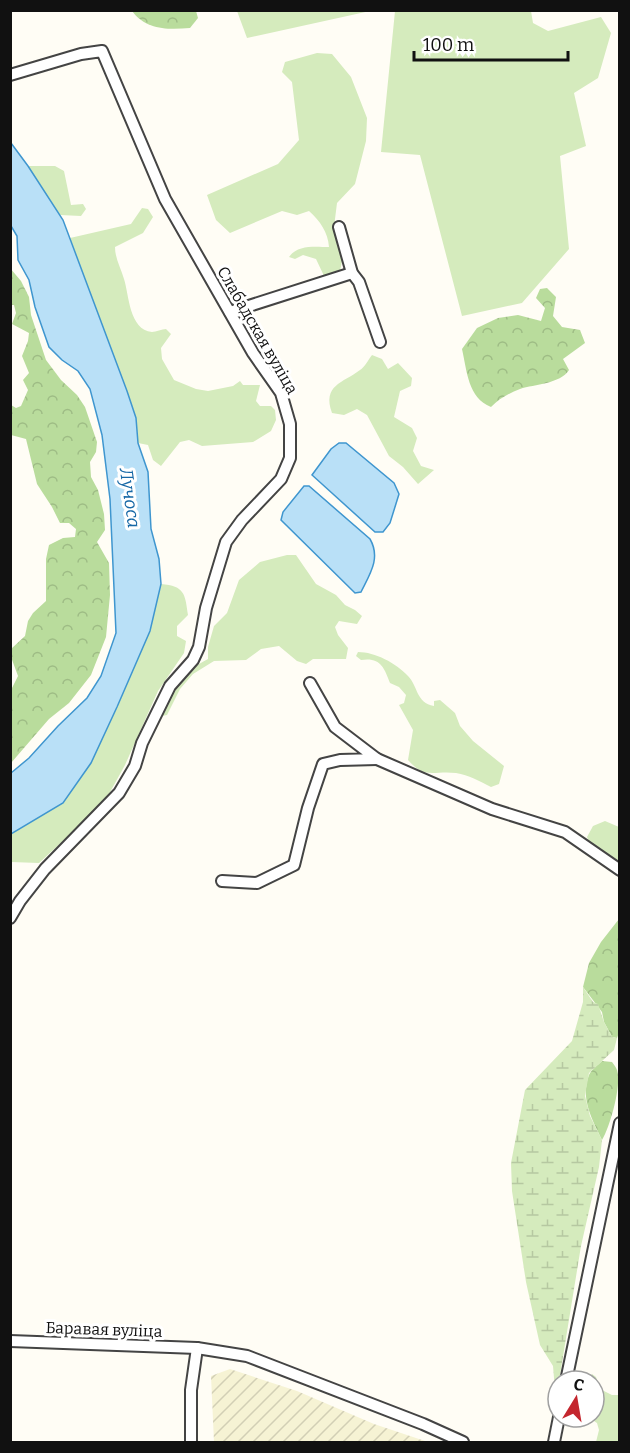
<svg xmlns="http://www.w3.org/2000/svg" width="630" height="1453" font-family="Bitter,serif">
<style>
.farmland{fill:url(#farmland-furrows)}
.grass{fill:#d5ebbd}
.forest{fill:url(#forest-crowns)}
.wetland{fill:url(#wetland-marsh)}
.water{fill:#b9e0f7;stroke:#3f96cf;stroke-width:1.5}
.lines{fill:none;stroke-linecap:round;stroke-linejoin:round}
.minor-casing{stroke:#444;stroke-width:14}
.minor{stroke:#fff;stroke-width:10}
.labels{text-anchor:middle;stroke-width:6;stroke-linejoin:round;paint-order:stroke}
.street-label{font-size:16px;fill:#111;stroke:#fff}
.water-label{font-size:18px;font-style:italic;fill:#1768a6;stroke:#fff}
</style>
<defs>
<pattern id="farmland-furrows" width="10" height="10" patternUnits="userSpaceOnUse" patternTransform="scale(1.5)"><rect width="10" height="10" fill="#f6f3d4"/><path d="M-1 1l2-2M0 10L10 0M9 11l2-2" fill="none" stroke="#d2cfb5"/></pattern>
<pattern id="forest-crowns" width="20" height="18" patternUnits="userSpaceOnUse" patternTransform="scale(1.5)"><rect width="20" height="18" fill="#b9dc9c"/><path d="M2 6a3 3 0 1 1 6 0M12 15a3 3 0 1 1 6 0" fill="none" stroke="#9ebc85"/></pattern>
<pattern id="wetland-marsh" width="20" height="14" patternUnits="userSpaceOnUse" patternTransform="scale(1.5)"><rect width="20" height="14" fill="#d5ebbd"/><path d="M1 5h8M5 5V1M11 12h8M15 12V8" fill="none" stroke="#b6c8a1"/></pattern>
</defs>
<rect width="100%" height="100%" fill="#fffdf5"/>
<polygon class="farmland" points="230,1369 297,1391 374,1424 428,1442 214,1442 211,1376"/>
<g class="grass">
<polygon points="237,11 237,10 370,11 247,38"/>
<polygon points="395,11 531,11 533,23 548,31 601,17 611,33 598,78 574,93 586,146 560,156 569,249 522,303 462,316 420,155 381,152"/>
<path d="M 317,53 L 332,54 L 351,77 L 367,118 L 366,141 L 355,184 L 337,203 L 334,227 L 342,261 L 340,271 L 325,278 L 316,259 L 303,255 L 295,259 L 289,257 C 298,244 316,247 329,247 C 328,232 320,221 309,211 L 297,215 L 282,211 L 230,233 L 216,220 L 207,195 L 278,164 L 299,140 L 292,82 L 282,72 L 285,62 Z"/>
<polygon points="28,166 55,166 64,171 71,205 83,204 86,209 81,216 60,215"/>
<path d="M 142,208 L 148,209 L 153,217 L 143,233 L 115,247 C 115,259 121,268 124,279 C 129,294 129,330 152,332 C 156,332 162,329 166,329 L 171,334 L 161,348 L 162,359 L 174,380 L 196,389 L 208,391 L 233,386 L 240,381 L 243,385 L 260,385 L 256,401 L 260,406 L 271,406 L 275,410 L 276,420 L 271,431 L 253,442 L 202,446 L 189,440 L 180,442 L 161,466 L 153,460 L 148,445 L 138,443 L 136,418 L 70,238 L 131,224 Z"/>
<path d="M 372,355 L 382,359 L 388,369 L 398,363 L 412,378 L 411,386 L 400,391 L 394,417 L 412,428 L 417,438 L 413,451 L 421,466 L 434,470 L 418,484 L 403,467 L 389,456 L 367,415 L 357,409 L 344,415 L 332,413 C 322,385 343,383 360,370 C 365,367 368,360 372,355 Z"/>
<path d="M 287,555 L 296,555 L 316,584 L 336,595 L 345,605 L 355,610 L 362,616 L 357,624 L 339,621 L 335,627 L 338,635 L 348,648 L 346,659 L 313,659 L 306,664 L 297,661 L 279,646 L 261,649 L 246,660 L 214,661 L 193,674 L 180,689 L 167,715 L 162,716 C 166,692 186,670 208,659 L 208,647 L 214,626 L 227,613 L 239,580 L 260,562 Z"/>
<path d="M 161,584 C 185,586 185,594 188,615 L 177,626 L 177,636 L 186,641 L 184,653 L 158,691 L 125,765 L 104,803 L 39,863 L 11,862 L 10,834 L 63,803 L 91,763 L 117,707 L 150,631 Z"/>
<path d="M 358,652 C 375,652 396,663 408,676 C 418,686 416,703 434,706 L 434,701 L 440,700 L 455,713 L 460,726 L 473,741 L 504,766 L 499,784 L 491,787 C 479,781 469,775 456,773 C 434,770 425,780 408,760 L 413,730 L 399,705 L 404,703 L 406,695 L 399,687 L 390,683 C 384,667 380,657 361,660 L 356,656 Z"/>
<polygon points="605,821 619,827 619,865 591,846 587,837 593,826"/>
<polygon points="592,1374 596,1377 600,1389 612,1395 619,1395 619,1442 596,1442 599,1430 597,1423 588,1417 594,1417 594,1381 588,1381"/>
</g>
<g class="forest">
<path d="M 132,11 L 196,11 L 198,18 L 190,28 C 168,30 146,30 132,11 Z"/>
<polygon points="10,268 21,281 29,297 31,315 46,360 61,380 77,395 85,407 97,442 96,452 90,462 91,477 98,490 104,514 105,530 97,542 109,563 110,595 106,637 91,675 69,703 49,719 11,763 11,690 18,676 11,657 11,649 25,636 28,621 33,613 46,601 46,559 49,545 63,538 75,537 76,529 69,523 60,523 52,507 37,484 26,439 11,435 11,405 16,408 21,406 28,390 23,380 29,373 22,356 28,341 29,333 12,324 16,313 14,305 11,305"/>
<path d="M 547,288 L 556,297 L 553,316 L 562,327 L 580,330 L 585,343 L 563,359 L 569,370 C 560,384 535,384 520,389 C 509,393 499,399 491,407 C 468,398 467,371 462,349 L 477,328 L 498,318 L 518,315 L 541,321 L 545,308 L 536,298 L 540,289 Z"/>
<polygon points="619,919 620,1030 617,1038 612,1037 604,1022 602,1012 583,987 589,963 601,942"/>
<path d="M 602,1061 L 612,1062 C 614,1065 616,1067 617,1070 C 622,1085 610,1127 602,1140 C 592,1119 580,1098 589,1075 C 591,1070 598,1065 602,1061 Z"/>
</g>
<polygon class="wetland" points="583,987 593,1002 598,1004 604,1022 612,1037 617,1038 614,1050 589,1073 585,1096 590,1116 602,1140 599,1167 581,1246 559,1381 555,1390 553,1366 540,1345 526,1282 512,1191 511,1163 525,1090 572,1041 583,1002"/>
<g class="water">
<polygon points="11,143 28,166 63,220 127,391 136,418 138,443 148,472 151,529 159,559 161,584 150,631 117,707 91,763 63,803 11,834 11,773 29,758 58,726 87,698 101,676 116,633 110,499 102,435 90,389 78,371 62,360 49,347 35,307 29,280 18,260 17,236 11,226"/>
<polygon points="339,443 346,443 394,483 399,494 390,523 383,532 375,532 312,475 331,449"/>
<path d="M 304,486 L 309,486 L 370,539 C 381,558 370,574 361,592 L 355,593 L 281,520 L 283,512 Z"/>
</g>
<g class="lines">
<g class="minor-casing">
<g id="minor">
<polyline points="10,75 81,54 102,51 165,199 253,353 281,393 290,424 290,458 281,479 242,520 226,542 206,608 199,647 193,660 170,686 142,743 135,766 119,793 45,869 20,901 10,918"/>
<polyline points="339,227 352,273 359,282 380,342"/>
<polyline points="230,312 352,273"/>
<polyline points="377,759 492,809 565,832 620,870"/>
<polyline points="222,881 257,883 294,865 308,808 323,764 340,760 377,759 335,727 310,683"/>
<polyline points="10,1341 197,1348 247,1356 423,1424 463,1442"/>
<polyline points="566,1381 620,1123"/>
<polyline points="191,1442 191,1390 197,1348"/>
<polyline points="554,1442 559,1417"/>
</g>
</g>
<use href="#minor" class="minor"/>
</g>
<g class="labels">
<g class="street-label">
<text transform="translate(258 330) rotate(60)" y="6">Слабадская вуліца</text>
<text transform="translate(104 1329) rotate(2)" y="6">Баравая вуліца</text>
</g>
<g class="water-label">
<text transform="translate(130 498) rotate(82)" y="6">Лучоса</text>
</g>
</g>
<rect width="630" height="1453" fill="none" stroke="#111111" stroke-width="24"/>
<g transform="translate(576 1399) rotate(11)"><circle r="28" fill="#ffffff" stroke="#a0a0a0" stroke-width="1.5"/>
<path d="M0-4.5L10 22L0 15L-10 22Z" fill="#c4262e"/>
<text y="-9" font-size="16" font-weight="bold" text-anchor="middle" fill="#111111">С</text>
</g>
<path d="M414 51v9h154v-9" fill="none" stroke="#111111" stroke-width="3"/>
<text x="423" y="51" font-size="18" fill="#111111" stroke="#ffffff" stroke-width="4.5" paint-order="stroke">100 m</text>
</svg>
